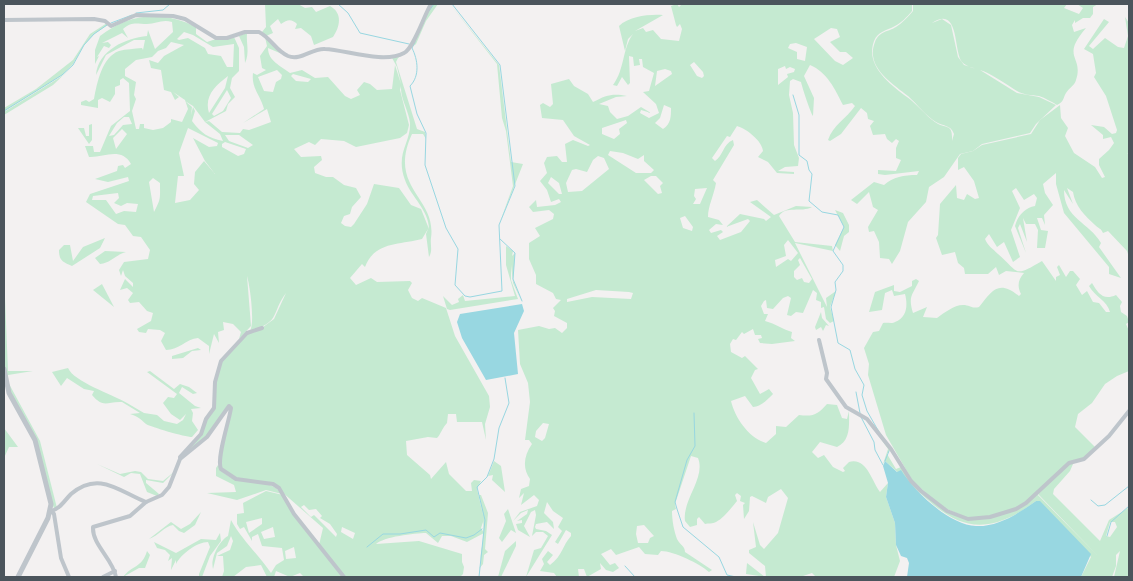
<svg xmlns="http://www.w3.org/2000/svg" width="1133" height="581" font-family="'Golos Text',sans-serif">
<style>
.green{fill:#c5ead1;fill-rule:evenodd}
.water{fill:#98d7e1}
.lines{fill:none;stroke-linecap:round;stroke-linejoin:round}
.stream{stroke:#98d7e1;stroke-width:1}
.minor{stroke:#bec5cb;stroke-width:4}
.tertiary{stroke:#bec5cb;stroke-width:5}
</style>
<rect width="100%" height="100%" fill="#f3f1f1"/>
<g class="green">
<path d="M 265,4 L 298,4 L 305,8 L 312,7 L 316,12 L 330,6 C 343,13 340,27 333,37 L 314,45 L 311,36 L 301,28 L 295,29 L 297,24 C 291,18 287,20 281,24 L 278,19 L 270,26 L 273,33 L 266,36 L 262,32 L 266,27 Z"/>
<path d="M 432,4 L 438,4 L 426,21 L 416,44 L 398,58 L 396,62 L 417,129 L 425,132 L 426,139 L 423,134 L 412,134 C 387,188 437,197 431,238 C 430,245 433,250 429,257 L 426,234 L 428,229 L 422,239 C 400,245 375,241 365,267 L 362,264 L 350,278 L 356,285 L 371,278 L 377,282 L 410,281 L 412,283 L 408,290 L 412,298 L 418,301 L 422,298 L 446,308 L 455,336 L 489,396 L 490,407 L 485,424 L 486,440 L 482,422 L 457,422 L 456,414 L 448,414 L 447,423 C 442,428 441,434 437,438 L 428,437 L 406,441 L 407,455 L 430,475 L 431,479 L 446,462 L 449,474 L 466,491 L 472,491 L 471,483 L 474,480 L 481,481 L 477,489 L 484,519 L 481,528 L 484,533 L 467,542 L 451,536 L 442,536 L 438,543 L 426,533 C 415,533 383,537 376,544 L 419,541 L 462,554 L 462,562 L 464,567 L 463,574 L 460,577 L 344,577 L 319,545 L 323,528 L 273,484 L 236,479 L 221,469 C 221,447 229,428 230,406 L 206,436 L 181,458 L 198,439 L 205,422 L 214,408 L 216,382 L 222,361 L 247,334 L 259,330 L 274,319 L 286,293 C 271,313 281,322 250,331 C 255,322 250,286 247,276 L 251,326 L 239,339 L 241,332 L 233,324 L 223,322 L 224,330 L 218,332 L 219,343 L 214,334 L 209,354 L 209,346 L 198,338 C 186,339 179,350 166,350 L 161,341 L 165,333 L 160,330 L 148,329 L 146,333 L 139,332 L 137,329 L 151,321 L 153,313 L 147,311 L 139,302 L 130,303 L 128,300 L 133,293 L 127,288 L 120,290 L 125,279 L 133,287 L 133,283 L 125,276 L 123,270 L 121,276 L 119,270 L 124,262 L 148,259 L 150,250 L 141,237 L 133,236 L 125,225 L 118,224 L 86,202 L 90,194 L 129,181 L 128,177 L 108,182 L 95,179 L 117,171 L 118,166 L 123,165 L 125,168 L 131,164 C 121,146 103,158 89,157 L 85,146 L 93,146 L 94,152 L 100,152 L 111,126 L 130,111 L 129,83 L 123,78 L 120,80 L 120,85 L 115,87 L 115,94 L 110,102 L 102,98 L 98,100 L 98,108 L 81,105 L 81,102 L 86,100 L 89,102 L 94,99 C 97,83 102,57 119,51 C 126,49 134,49 142,48 L 143,50 L 145,40 L 134,40 L 106,55 L 96,75 C 98,50 126,38 147,36 L 148,30 L 155,49 L 173,32 L 172,22 C 162,19 156,24 147,24 C 137,24 132,21 123,29 L 128,38 L 122,33 L 102,43 L 108,42 L 111,45 L 109,48 L 104,46 L 97,57 L 99,56 L 95,64 L 95,50 L 100,36 C 129,13 163,10 196,27 L 196,34 L 207,42 L 216,39 L 234,37 L 239,48 L 239,71 L 232,78 L 230,88 L 235,97 L 228,104 L 226,111 L 205,122 L 193,106 L 185,101 L 192,107 L 191,115 L 193,107 L 195,111 L 192,121 C 201,133 208,138 223,141 L 220,134 L 205,122 L 209,121 L 222,132 L 240,133 L 243,129 L 249,130 L 271,122 L 267,109 L 243,123 L 264,109 C 261,96 251,88 253,73 L 257,75 L 266,70 L 262,68 L 260,56 L 267,46 L 265,37 L 282,54 L 268,48 C 268,61 281,66 290,73 L 302,70 L 315,78 L 328,77 L 345,96 L 351,99 L 360,95 L 357,90 L 364,82 L 370,84 L 377,90 L 392,89 L 395,65 L 401,84 L 397,67 L 391,56 L 407,51 ZM 184,32 L 193,35 L 213,47 L 234,44 L 233,67 L 227,67 L 221,56 L 208,54 L 205,48 L 188,38 L 179,40 L 177,39 ZM 171,42 L 184,45 L 164,56 L 158,63 L 149,60 L 151,68 L 161,70 L 164,90 L 171,92 L 175,100 L 179,97 L 173,92 L 185,100 L 188,109 L 182,122 L 171,119 L 171,122 L 163,128 L 153,130 L 144,128 L 144,124 L 140,124 L 139,129 L 136,129 L 132,111 L 136,99 L 134,95 L 136,82 L 125,76 L 125,69 L 136,60 L 152,57 L 158,51 L 166,48 ZM 277,70 L 282,75 L 281,79 L 276,82 L 273,92 L 264,91 L 258,77 ZM 293,74 L 311,79 L 308,82 L 296,81 L 291,76 ZM 228,76 L 225,88 L 209,113 C 204,96 215,86 228,76 ZM 401,86 C 400,98 409,111 410,123 C 411,143 395,153 405,180 C 411,197 429,210 429,229 L 421,209 L 411,205 L 399,188 L 374,184 L 367,204 L 354,224 L 351,227 L 345,226 L 341,223 L 344,216 L 350,214 L 352,207 L 361,197 L 356,188 L 344,185 L 333,177 L 326,177 L 315,173 L 314,167 L 322,160 L 321,156 L 301,157 L 294,149 L 309,142 L 315,145 L 321,139 L 344,141 L 356,147 L 400,138 L 407,133 L 409,125 L 400,90 ZM 227,90 L 231,98 L 223,111 L 214,116 L 212,114 ZM 124,117 L 129,117 L 132,124 L 123,125 L 114,135 L 109,136 L 117,123 ZM 188,128 L 218,143 L 217,146 L 209,147 L 193,138 L 205,161 L 215,174 L 204,161 L 195,172 L 194,184 L 199,190 L 190,200 L 175,203 L 178,176 L 184,176 L 179,153 ZM 122,129 L 127,134 L 116,149 L 113,138 ZM 225,135 L 239,135 L 253,145 L 248,148 L 229,141 ZM 225,142 L 246,149 L 244,154 L 238,156 L 222,147 L 222,144 ZM 153,178 L 160,183 C 160,200 161,198 154,212 L 149,182 ZM 118,193 L 119,198 L 114,203 L 121,206 L 127,203 L 138,204 L 136,212 L 124,211 L 116,214 L 106,200 L 92,200 L 93,196 ZM 304,505 L 309,510 L 316,509 L 322,516 L 320,518 L 330,524 L 337,534 L 336,537 L 314,515 L 311,517 L 301,507 ZM 342,527 L 355,533 L 353,539 L 341,532 Z"/>
<polygon points="450,4 499,65 511,162 523,164 499,225 513,186 506,131 502,118 497,64"/>
<path d="M 677,4 L 679,7 L 682,4 L 912,4 L 912,11 C 907,17 901,23 895,26 C 886,31 878,31 874,41 C 865,66 890,84 907,97 C 917,104 925,115 935,122 C 946,130 953,122 952,141 L 954,134 C 950,124 944,127 936,122 C 926,116 917,104 908,96 C 892,83 865,67 875,42 C 879,31 888,32 896,27 C 902,23 908,17 913,11 L 913,4 L 1067,4 L 1064,8 L 1079,14 L 1083,8 L 1077,4 L 1098,4 L 1093,7 L 1093,14 L 1090,18 L 1083,18 L 1075,23 L 1075,20 L 1072,25 L 1074,32 L 1086,28 C 1060,58 1084,56 1076,80 C 1075,85 1069,88 1066,93 C 1063,98 1064,102 1057,105 C 1052,102 1045,98 1039,96 C 1032,95 1023,95 1017,91 C 1007,85 991,73 980,70 C 974,68 967,67 962,62 C 953,51 960,5 932,23 L 942,19 L 951,25 L 958,57 L 964,65 L 980,70 L 1017,93 L 1039,97 L 1056,105 L 1036,124 L 1030,133 L 982,144 L 973,151 L 960,154 L 944,177 L 929,187 L 926,202 L 908,222 L 900,251 L 892,264 L 889,259 L 880,258 L 879,242 L 874,231 L 869,232 L 868,227 L 878,210 L 873,207 L 869,192 L 857,204 L 851,200 L 874,182 L 884,185 C 893,177 904,175 917,175 L 919,171 L 885,175 L 878,174 L 878,170 L 896,171 L 901,160 L 896,158 L 896,148 L 899,141 L 896,139 L 892,143 L 887,139 L 885,134 L 873,135 L 870,126 L 874,121 L 868,119 L 867,113 L 861,108 L 841,134 L 830,141 L 828,140 C 833,125 846,119 855,106 L 852,103 L 843,105 C 835,89 827,72 810,65 L 804,76 L 814,98 L 813,116 C 811,114 802,87 801,82 L 793,79 L 790,81 L 789,95 L 793,113 L 794,145 L 799,158 L 798,166 L 785,167 L 778,171 L 794,172 L 794,174 L 777,173 L 768,162 L 758,157 L 763,151 C 762,141 747,129 737,126 L 730,137 L 727,136 L 712,158 L 715,161 C 723,156 723,144 733,140 L 734,145 L 713,180 L 716,183 C 714,195 708,206 708,217 L 719,220 L 723,225 L 716,224 L 709,230 L 711,233 L 721,230 L 723,232 L 717,236 L 720,240 L 741,232 L 750,221 L 748,219 L 726,227 L 740,214 L 764,219 L 766,221 L 771,217 L 750,202 L 757,200 L 774,215 L 796,206 L 812,207 C 801,213 786,205 779,216 L 795,242 L 832,246 L 833,251 L 795,243 L 827,307 L 826,298 L 836,291 L 830,307 L 834,321 L 830,323 L 826,319 L 824,307 L 821,308 L 821,302 L 816,300 L 817,293 L 813,290 L 803,313 L 796,312 L 791,316 L 787,315 L 791,298 L 788,296 L 783,298 L 773,309 L 767,308 L 766,300 L 764,301 L 761,306 L 764,314 L 768,314 L 765,321 C 776,324 782,329 792,332 L 791,338 L 795,341 L 772,344 L 760,343 L 758,339 L 762,338 L 761,335 L 755,335 L 753,329 L 744,334 L 742,332 L 736,340 L 733,339 L 730,344 L 731,352 L 742,358 L 745,356 L 758,369 L 755,370 L 751,378 L 760,394 L 769,389 L 773,394 C 767,400 762,406 753,407 L 745,396 L 731,401 C 735,418 749,438 766,443 L 776,434 L 776,426 L 786,427 L 799,415 C 814,417 818,414 827,404 L 837,405 L 842,418 L 847,419 L 849,411 C 849,425 851,440 837,447 L 820,442 L 812,452 L 818,458 L 824,455 L 833,467 L 843,472 L 845,471 L 843,468 L 849,462 C 867,457 872,482 880,492 L 888,483 L 886,497 L 895,523 L 896,545 L 900,561 L 894,577 L 816,577 L 812,573 L 800,577 L 766,577 L 765,566 L 749,553 L 749,550 L 756,547 L 753,522 L 760,545 L 764,549 L 778,533 L 788,498 L 781,489 L 768,497 L 766,503 L 752,496 L 750,497 L 749,511 L 744,519 L 743,505 L 745,503 L 740,501 L 741,496 L 737,493 L 735,495 L 737,501 C 732,507 724,518 716,522 C 713,524 708,523 705,524 L 699,517 L 697,519 L 697,525 L 690,527 L 685,521 C 682,500 706,478 698,458 L 691,456 L 675,504 L 676,509 L 672,511 C 672,520 674,531 677,539 C 680,545 685,546 685,552 L 712,570 L 709,572 C 700,564 674,551 661,551 L 658,555 L 645,554 L 639,547 L 616,555 L 611,549 L 601,554 L 610,565 L 615,563 L 619,568 L 613,572 L 606,570 L 600,563 L 601,569 L 587,577 L 584,569 L 578,569 L 579,577 L 557,577 L 554,573 L 540,571 L 544,564 L 542,559 L 548,551 L 553,555 L 547,562 L 550,565 C 563,555 562,546 571,536 L 571,533 L 566,530 L 558,544 L 555,542 L 562,531 L 558,527 L 563,518 L 553,511 L 547,502 L 544,513 L 553,522 L 554,529 L 547,522 L 536,524 L 535,527 L 536,529 L 546,531 L 552,535 L 526,577 L 534,550 L 541,548 L 548,536 L 543,532 L 536,532 L 532,536 L 536,515 L 535,510 L 531,512 L 524,526 L 530,537 L 518,530 L 516,524 L 522,523 L 522,520 L 517,521 L 527,514 L 528,510 L 521,513 L 513,521 L 520,512 L 537,506 L 539,500 L 534,495 L 521,505 L 524,493 L 519,498 L 521,489 L 529,486 L 530,479 C 522,468 524,455 532,444 L 529,440 L 525,440 L 530,402 L 528,383 L 520,364 L 518,330 L 539,326 L 549,329 L 555,328 L 562,333 L 567,328 L 567,323 L 554,316 L 555,311 L 553,308 L 561,300 L 556,299 L 553,293 L 536,284 L 536,275 L 529,259 L 529,243 L 540,236 L 535,228 L 553,219 L 554,214 L 549,210 L 533,212 L 529,207 L 536,200 L 537,207 L 555,205 L 561,202 L 559,199 L 551,202 L 547,190 L 540,181 L 547,173 L 544,163 L 547,157 L 557,156 L 562,162 L 567,162 L 565,144 L 573,140 L 588,146 L 590,145 L 574,136 L 563,120 L 542,118 L 540,105 L 543,103 L 550,107 L 553,104 L 551,84 L 569,79 L 574,86 L 588,94 L 593,102 C 606,95 613,93 627,96 L 616,97 L 599,104 L 608,106 L 610,112 L 617,119 L 628,116 L 641,107 L 651,113 L 641,110 L 640,113 L 649,118 L 659,113 L 656,104 L 643,92 L 649,91 L 654,73 L 643,67 L 642,59 L 639,59 L 640,65 L 634,66 L 633,57 L 629,56 L 630,83 L 628,85 L 622,77 L 617,86 L 613,85 C 625,69 622,49 633,34 L 628,39 L 625,51 L 619,26 C 629,16 650,14 663,15 L 635,31 L 643,28 L 646,32 L 653,30 L 661,39 L 679,41 L 682,29 L 680,24 L 677,27 L 676,25 L 671,6 ZM 831,28 L 837,29 L 840,37 L 830,42 L 840,52 L 846,52 L 853,58 L 843,65 L 835,61 L 814,39 ZM 796,43 L 807,47 L 805,61 L 797,59 L 797,52 L 788,48 L 790,44 ZM 694,62 L 703,72 L 704,76 L 702,78 L 697,76 L 690,65 ZM 785,66 L 786,69 L 790,67 L 795,69 L 794,72 L 787,74 L 788,77 L 778,85 L 778,69 ZM 665,69 L 671,71 L 672,74 L 655,86 L 657,71 ZM 664,105 L 671,108 C 671,116 671,124 663,129 L 655,123 L 660,118 ZM 626,120 L 627,123 L 619,129 L 620,134 L 614,139 L 602,134 L 602,128 ZM 610,151 L 623,153 L 638,159 L 644,155 L 644,161 L 654,170 L 651,173 L 636,173 L 608,155 ZM 598,156 L 604,158 L 609,169 L 582,191 L 568,192 L 566,183 L 572,170 L 576,169 L 587,172 L 593,160 ZM 651,176 L 656,176 L 663,183 L 660,186 L 662,193 L 658,194 L 644,180 ZM 551,177 L 559,183 L 562,194 L 559,194 L 548,183 ZM 707,188 L 700,204 L 693,204 L 696,199 L 694,196 L 695,189 ZM 685,216 L 693,227 L 692,231 L 683,228 L 680,218 ZM 788,240 L 798,253 L 791,261 L 788,259 L 776,267 L 775,260 L 786,256 L 784,245 ZM 800,258 L 812,279 L 809,283 L 804,282 L 802,278 L 797,280 L 794,277 L 794,271 L 800,265 L 798,260 ZM 596,290 L 629,292 L 633,293 L 631,299 L 592,297 L 567,302 L 567,299 ZM 543,423 L 549,424 L 545,438 L 542,441 L 535,437 L 536,431 ZM 644,525 L 654,536 L 650,538 L 648,543 L 638,543 L 636,534 L 637,526 Z"/>
<path d="M 1125,17 L 1129,23 L 1129,152 L 1127,154 L 1129,153 L 1129,257 L 1127,251 L 1108,231 L 1103,233 C 1101,228 1099,229 1095,225 C 1085,216 1075,206 1073,192 L 1067,188 L 1073,204 L 1064,190 C 1064,219 1089,222 1101,243 L 1099,247 L 1121,278 L 1109,274 L 1109,267 L 1064,213 L 1056,184 L 1056,173 L 1043,184 L 1045,193 L 1053,205 L 1044,215 L 1045,225 L 1042,218 L 1037,218 L 1041,230 L 1048,231 L 1045,248 L 1037,248 L 1038,230 L 1035,224 L 1026,224 L 1023,218 L 1027,242 L 1020,224 L 1018,228 L 1026,253 L 1015,226 C 1018,215 1025,208 1035,206 L 1037,198 L 1034,194 L 1024,200 L 1016,188 L 1012,191 L 1020,208 L 1011,230 L 1020,257 L 1013,262 L 1004,242 L 997,247 L 989,234 L 985,239 C 988,246 992,248 998,254 C 1020,273 1013,278 1042,261 L 1056,281 L 1056,277 L 1060,275 L 1057,267 L 1059,265 L 1066,277 L 1070,271 L 1073,271 L 1080,279 L 1076,285 L 1082,295 L 1087,291 L 1093,302 L 1099,303 L 1106,312 L 1110,312 C 1107,300 1095,297 1089,286 L 1092,283 C 1098,293 1103,301 1116,295 L 1122,302 L 1120,306 L 1121,312 L 1127,316 L 1129,322 L 1126,324 L 1129,331 L 1129,371 L 1117,376 L 1105,384 L 1092,403 L 1078,414 L 1075,427 L 1095,447 L 1084,458 L 1068,462 L 1033,496 L 1016,508 L 990,516 L 968,518 L 940,506 L 912,480 L 886,435 L 868,375 L 869,364 L 864,348 L 873,332 L 879,331 L 883,323 C 887,322 892,324 895,322 C 907,318 908,305 905,294 L 894,296 L 892,290 L 885,293 L 882,310 L 869,312 L 875,292 L 894,285 L 894,291 L 900,292 L 912,286 L 912,281 L 916,279 L 919,281 C 912,296 908,296 913,313 L 927,307 L 923,317 L 937,318 C 944,313 954,305 963,305 C 970,305 972,309 979,307 C 992,291 998,279 1019,296 L 1021,294 C 1017,286 1018,280 1024,273 L 1006,271 L 999,275 L 996,267 L 988,274 L 965,274 L 964,268 L 958,263 L 955,252 L 942,255 L 936,238 L 938,235 L 940,204 L 956,185 L 957,198 L 964,200 L 967,194 L 975,199 L 979,198 L 974,181 L 964,167 L 958,170 L 958,158 L 961,154 L 973,151 L 982,145 L 1031,134 L 1040,120 L 1060,105 L 1061,118 L 1068,128 L 1065,136 L 1074,153 L 1095,167 L 1102,178 L 1105,177 L 1099,165 L 1099,159 L 1109,150 L 1114,143 L 1111,137 L 1103,139 L 1103,135 L 1091,125 L 1104,127 L 1112,134 L 1116,133 L 1117,130 L 1106,96 L 1094,77 L 1096,73 L 1093,54 L 1084,49 L 1104,19 L 1109,22 L 1089,46 L 1093,49 L 1105,38 L 1118,47 L 1124,48 L 1128,36 Z"/>
<polygon points="107,23 109,24 94,34 84,45 73,64 62,75 4,111 4,108 36,89 73,60 90,34"/>
<path d="M 247,33 C 246,43 250,53 245,63 L 244,47 L 239,36 Z"/>
<polygon points="74,65 53,85 4,115 4,112 62,76"/>
<polygon points="92,124 92,140 89,144 78,128 84,128 86,136 89,136 89,125"/>
<polygon points="835,210 843,213 849,225 849,232 844,236 840,251 835,245 844,227"/>
<path d="M 105,238 L 100,248 L 72,266 C 63,262 59,261 59,250 L 64,245 L 70,245 L 73,261 L 83,247 Z"/>
<polygon points="506,246 513,251 512,256 515,253 513,280 522,302 513,283 511,265 511,280 518,299 450,310 447,309 443,296 452,305 459,302 458,299 463,295 465,301 515,296 506,265"/>
<path d="M 105,251 L 126,252 C 115,255 111,263 100,264 L 95,258 Z"/>
<polygon points="4,273 8,371 33,371 8,375 8,382 40,441 57,508 54,509 36,440 9,392 5,376"/>
<polygon points="102,284 114,307 93,290"/>
<polygon points="821,312 822,318 829,326 826,325 823,331 821,327 816,330 815,327"/>
<polygon points="198,348 201,350 192,351 183,358 172,359 172,356"/>
<path d="M 68,368 C 74,382 112,394 127,403 L 144,413 L 157,415 L 164,421 L 177,424 L 183,420 L 186,414 L 180,420 L 171,414 L 163,403 L 168,397 L 174,398 L 177,394 L 147,372 L 150,371 L 174,389 L 180,384 L 189,387 L 197,393 L 193,394 L 182,387 L 179,393 L 195,406 L 201,408 L 191,409 L 193,413 L 192,421 L 198,430 L 192,437 C 185,437 151,427 146,424 C 139,418 139,417 130,414 L 140,413 L 122,402 C 107,401 104,409 92,395 L 94,391 L 84,389 L 67,378 L 61,386 L 52,372 Z"/>
<path d="M 864,415 L 878,429 L 891,449 L 887,454 L 896,469 L 901,467 L 911,481 L 956,516 L 979,519 L 1016,509 L 1037,494 L 1098,556 L 1038,494 L 1069,464 L 1073,464 L 1070,471 L 1054,489 L 1053,494 L 1100,541 L 1109,520 L 1128,508 L 1129,577 L 1114,577 L 1120,551 L 1116,555 L 1116,566 L 1112,577 L 1081,577 L 1091,557 L 1036,501 C 964,555 938,506 885,461 L 883,464 L 888,449 ZM 1110,522 L 1115,522 L 1117,527 L 1110,537 L 1106,536 Z"/>
<polygon points="4,428 18,447 9,447 4,458"/>
<polygon points="494,461 501,466 505,492 492,480 493,475 488,476"/>
<polygon points="97,464 120,474 135,471 141,472 148,479 163,481 175,471 163,483 146,480 146,483 159,494 157,496 147,492 140,474 131,473 124,477"/>
<path d="M 218,465 C 234,493 268,473 282,494 L 266,490 L 237,500 L 207,493 L 236,492 L 234,485 L 216,476 L 216,468 Z"/>
<path d="M 266,491 L 283,495 L 293,514 L 343,577 L 304,577 L 300,573 L 290,577 L 276,571 L 274,577 L 267,577 L 261,565 L 246,567 L 233,577 L 222,577 L 224,571 L 223,556 L 217,556 L 230,550 L 233,541 L 231,536 L 227,546 L 217,553 L 213,569 C 210,558 220,540 228,536 L 231,520 C 242,540 258,554 271,573 L 276,565 L 284,560 L 282,548 L 262,546 L 258,534 L 252,537 L 252,541 L 244,527 L 240,529 L 237,524 L 237,514 L 244,513 L 243,503 ZM 262,518 L 262,524 L 249,533 L 246,522 ZM 273,527 L 275,537 L 264,539 L 261,532 ZM 294,547 L 296,558 L 286,559 L 285,551 Z"/>
<path d="M 479,495 L 481,495 L 488,513 L 485,549 L 488,552 L 484,555 L 483,564 L 479,569 C 482,563 480,559 481,553 C 485,530 484,517 479,495 Z"/>
<polygon points="508,509 516,533 511,530 502,542 499,538 506,521 504,514"/>
<path d="M 201,512 L 195,525 L 184,533 L 179,531 L 173,525 C 165,526 158,536 149,539 L 171,522 L 181,529 L 190,524 Z"/>
<path d="M 220,533 L 221,541 L 210,556 L 202,577 L 199,577 L 199,574 L 210,547 L 208,542 C 197,542 181,554 176,564 L 176,560 L 171,570 L 172,558 L 168,561 L 170,555 L 165,550 L 157,548 L 154,542 L 176,553 L 201,539 L 216,540 Z"/>
<polygon points="516,541 516,546 501,577 498,577 505,551"/>
<path d="M 147,551 L 150,555 L 145,568 L 139,568 L 123,577 C 132,565 142,568 147,551 Z"/>
<polygon points="747,563 765,577 746,574"/>
</g>
<g class="water">
<polygon points="522,304 524,311 514,333 518,374 486,380 462,338 457,322 460,314"/>
<path d="M 885,461 L 897,472 L 901,470 C 914,491 949,525 976,526 C 998,527 1019,513 1036,501 L 1040,501 L 1091,554 L 1081,577 L 907,577 L 909,563 L 907,558 L 901,556 L 896,545 L 895,523 L 886,497 L 888,483 L 883,466 Z"/>
</g>
<g class="lines">
<g class="stream">
<polyline points="338,4 348,13 360,33 409,44"/>
<polyline points="429,11 434,4"/>
<polyline points="136,13 163,10 170,4"/>
<polyline points="111,23 132,15"/>
<path d="M 415,42 L 412,48 C 418,60 420,76 410,86 L 417,114 L 426,133 L 425,165 L 446,228 L 458,249 L 455,285 L 465,296 L 470,297 L 502,291 L 499,225 L 515,186 L 500,65 L 452,4"/>
<polyline points="793,95 799,115 799,155 807,161 809,170 812,174 809,201 822,212 838,215 844,227 833,251 843,265 843,271 835,282 836,290 831,307 838,343 850,350 855,369 864,385 862,395 867,411 879,432"/>
<polyline points="4,111 62,75 73,65 84,45 94,34 107,25"/>
<polyline points="500,239 515,253 513,279 522,301"/>
<polyline points="856,392 860,413"/>
<polyline points="694,413 695,446 687,460 675,502 677,509 683,527 719,557 727,575 736,577"/>
<polyline points="861,417 874,442 875,450 883,465"/>
<polyline points="885,461 889,451"/>
<polyline points="1091,500 1098,506 1105,505 1129,486"/>
<polyline points="1107,536 1111,522 1129,506"/>
<polyline points="367,547 383,534 400,534 426,530 434,537 440,533 466,538 474,535 482,529"/>
<polyline points="625,566 635,577"/>
<polyline points="479,577 485,520 477,487 487,477 494,459 499,428 509,403 505,378"/>
</g>
<g class="minor">
<path d="M 4,20 L 94,19 L 105,21 L 111,26 L 136,15 L 173,16 L 185,19 L 216,38 L 227,38 L 245,32 L 259,32 C 271,38 276,51 288,56 C 301,61 312,48 325,49 C 346,50 384,64 404,53 C 414,48 424,15 431,4"/>
<polyline points="819,340 827,373 826,379 846,407 867,419 891,449 911,481 921,491 947,511 968,519 990,517 1016,509 1026,503 1069,463 1084,459 1109,436 1129,411"/>
<polyline points="180,457 201,434 206,419 214,408 215,382 221,361 247,333 262,328"/>
<path d="M 69,577 L 61,558 L 54,514 L 51,511 C 60,509 64,501 71,494 C 99,470 120,492 146,502"/>
<polyline points="103,577 115,571"/>
<path d="M 116,577 C 113,559 92,545 93,527 L 130,516 L 146,502 L 162,495 L 169,487 L 180,459 L 207,437 L 229,406 L 231,408 C 229,422 216,459 221,469 L 236,479 L 273,484 L 279,488 L 294,514 L 344,577"/>
</g>
<polyline class="tertiary" points="4,369 9,393 35,440 51,504 48,518 18,577"/>
</g>
<rect width="1133" height="581" fill="none" stroke="#4b555c" stroke-width="10"/>
</svg>
